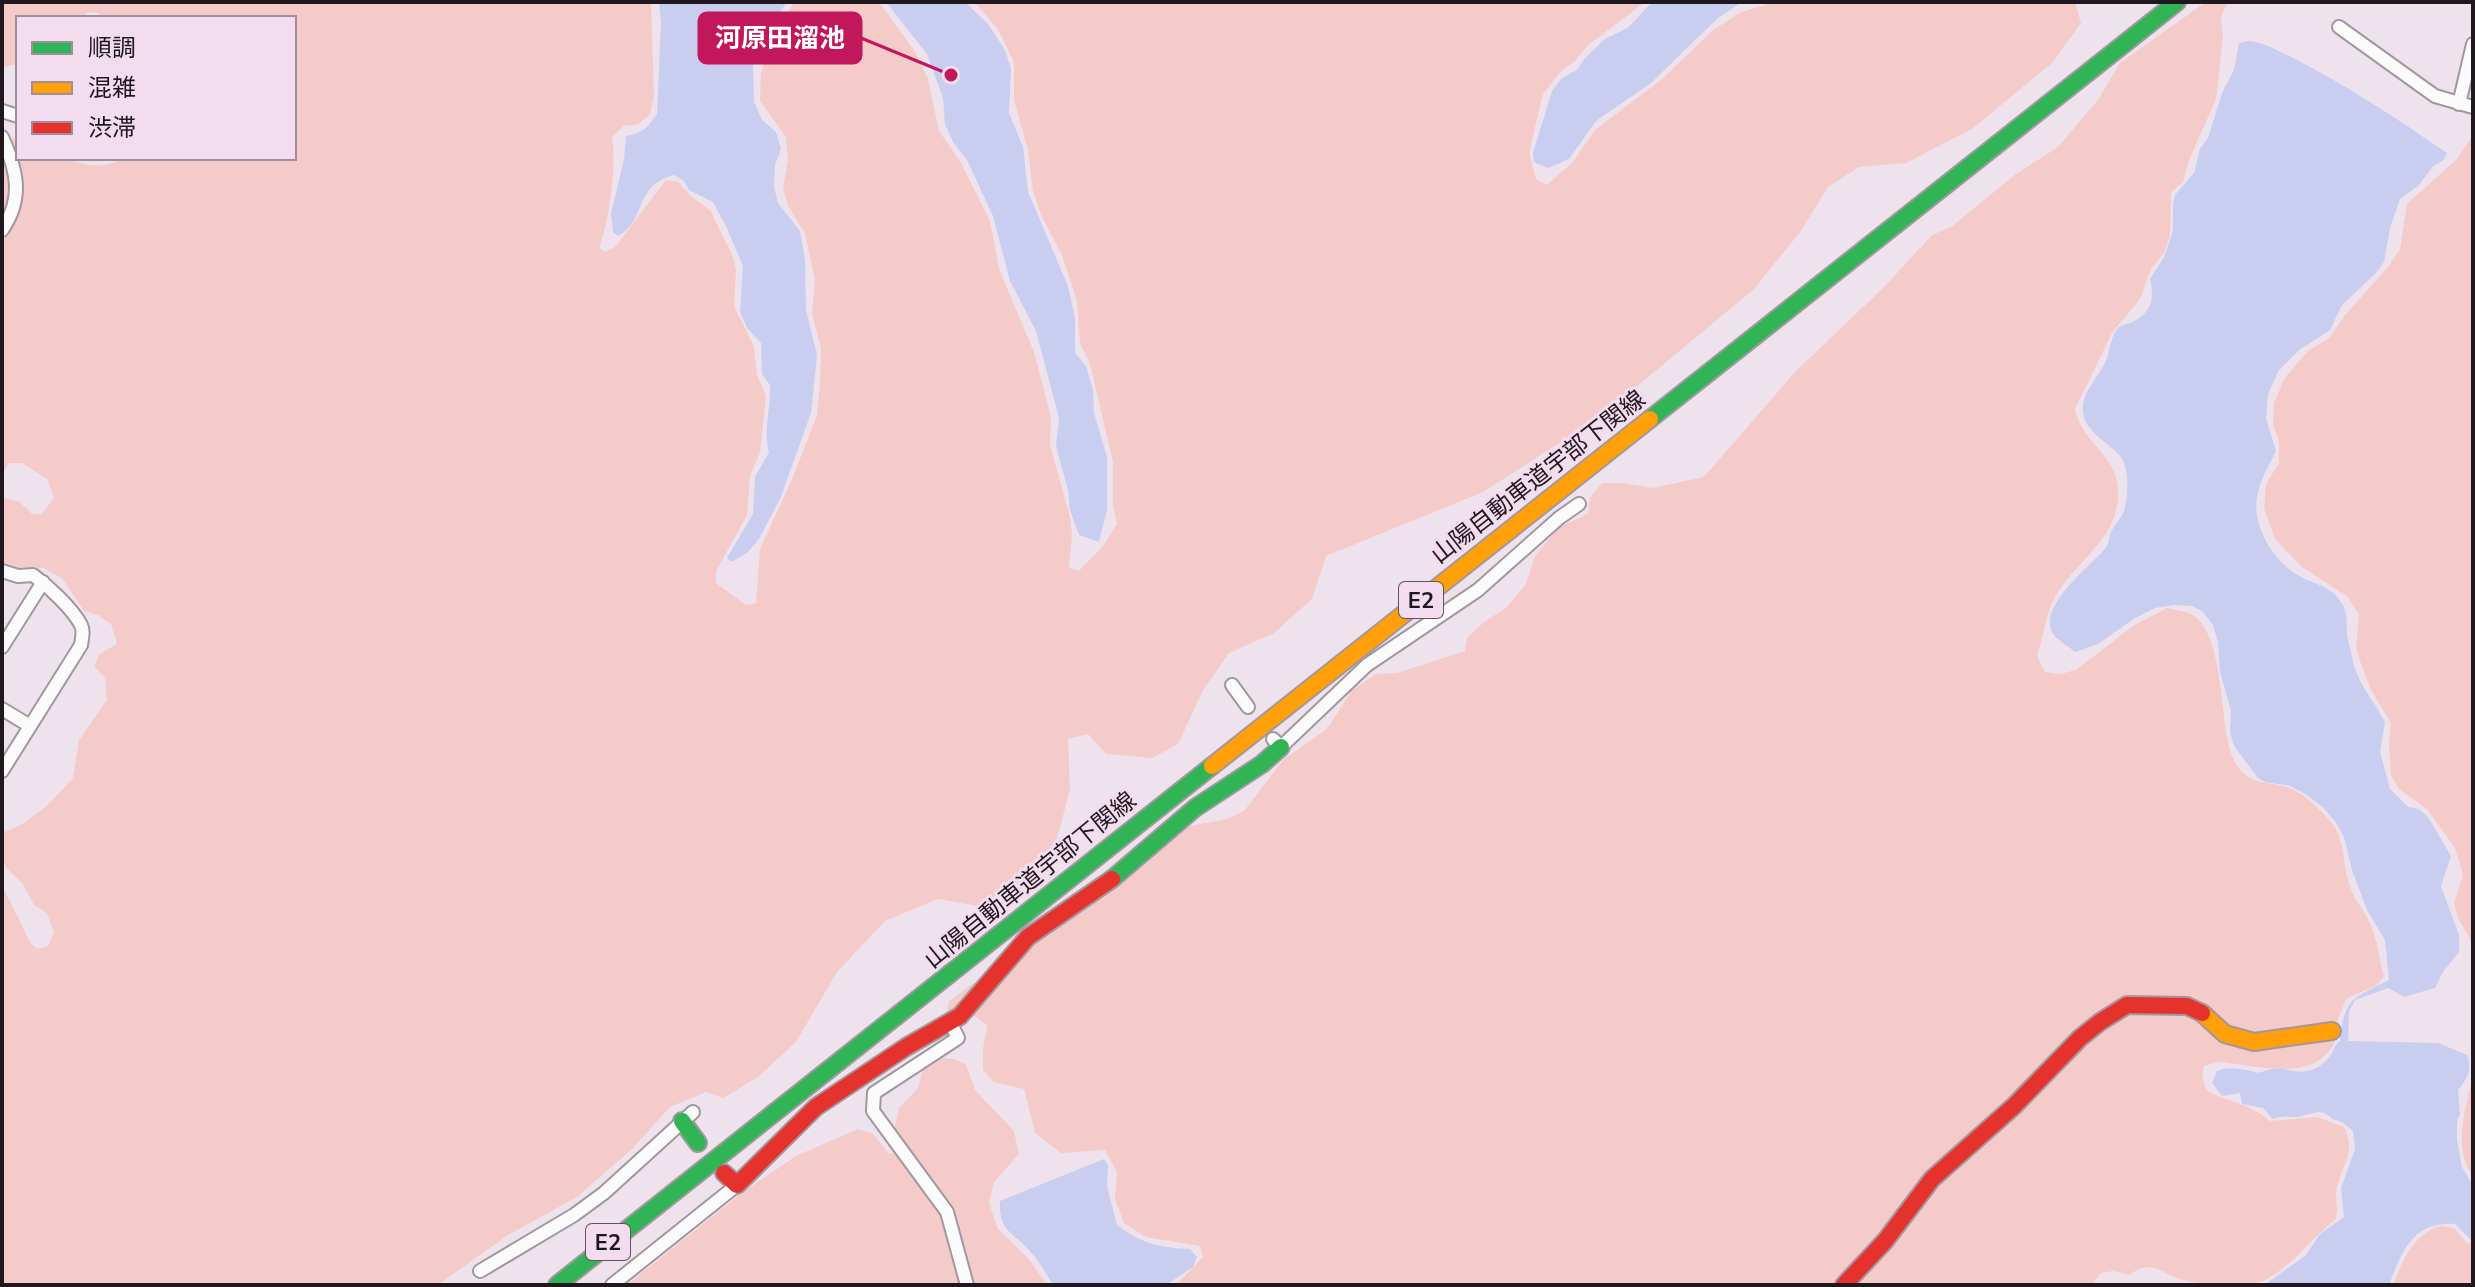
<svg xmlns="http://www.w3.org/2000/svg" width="2475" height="1287" font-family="'Nunito Sans','Noto Sans JP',sans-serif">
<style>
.green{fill:#f5cbc9}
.water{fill:#c9cef1}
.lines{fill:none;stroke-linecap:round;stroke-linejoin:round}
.street-casing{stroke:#a1989f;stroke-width:16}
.fast-casing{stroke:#a1989f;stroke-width:20}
.slow-casing{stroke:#a1989f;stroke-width:20}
.jam-casing{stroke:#a1989f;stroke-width:20}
.street{stroke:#fcfbfc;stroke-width:12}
.fast{stroke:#30b455;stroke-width:16}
.slow{stroke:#ff9f0a;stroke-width:16}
.jam{stroke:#e5322d;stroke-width:16}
.labels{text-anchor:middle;stroke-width:6;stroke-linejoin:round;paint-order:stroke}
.shield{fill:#f4dcef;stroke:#60535d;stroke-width:2}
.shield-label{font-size:22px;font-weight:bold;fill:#20181f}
.street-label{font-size:24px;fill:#20181f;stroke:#f4dcef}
.leader{fill:none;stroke:#c2185b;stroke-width:3}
.callout-dot{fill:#c2185b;stroke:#f4dcef;stroke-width:3}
.callout{fill:#c2185b;stroke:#c2185b;stroke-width:3}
.callout-label{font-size:26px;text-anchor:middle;font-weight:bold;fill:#fff}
</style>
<rect width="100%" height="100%" fill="#eee2ec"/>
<g class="green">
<path d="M 2,2 L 651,2 L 654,95 L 650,114 L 639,124 L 624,126 L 612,137 C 617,163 609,223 599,248 L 605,252 L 615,247 L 666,180 L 678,182 L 692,197 L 710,210 L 733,257 L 736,269 L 734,306 L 754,347 L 757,375 L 766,396 L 760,452 L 750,476 L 747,515 L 716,571 L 716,583 L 746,605 L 756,603 L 760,549 L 793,477 L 817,415 L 820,381 L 821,348 L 812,314 L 815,280 L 805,233 L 788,206 L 783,188 L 788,159 L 786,137 L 760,101 L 761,73 L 773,33 L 795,2 L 879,2 L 914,50 L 928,79 L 939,131 L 960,161 L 990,221 L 999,269 L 1034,352 L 1051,417 L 1050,445 L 1070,517 L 1072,535 L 1069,567 L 1079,571 L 1104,545 L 1117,524 L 1113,505 L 1113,462 L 1090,364 L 1080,343 L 1077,301 L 1062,255 L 1041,215 L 1033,191 L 1028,150 L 1014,100 L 1014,62 L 998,29 L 974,2 L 1645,2 L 1587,46 L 1574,62 L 1562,70 L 1543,94 L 1529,152 L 1536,179 L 1547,185 L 1573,162 L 1595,130 L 1662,79 L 1712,31 L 1741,12 L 1776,2 L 2075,2 L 2081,23 L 2052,63 L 1972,129 L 1906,163 L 1859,167 L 1828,187 L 1800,232 L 1754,289 L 1600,417 L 1483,492 L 1326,556 L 1312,599 L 1274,633 L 1229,653 L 1203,690 L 1178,744 L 1152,758 L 1106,754 L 1088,734 L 1068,739 L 1070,789 L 1057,839 L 1026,879 L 978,906 L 938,899 L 885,921 L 837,972 L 796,1042 L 758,1077 L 723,1098 L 706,1092 L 670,1107 L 632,1149 L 577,1197 L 508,1235 L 438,1285 L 2,1285 L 2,885 L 31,944 L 38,949 L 48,946 L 54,932 L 47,913 L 34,905 L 23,884 L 6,868 L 2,853 L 2,833 L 21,825 L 48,805 L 73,778 L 79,740 L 107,700 L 105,678 L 94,666 L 100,654 L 117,644 L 111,624 L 98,615 L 84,611 L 62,578 L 43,568 L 19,567 L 2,562 L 2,497 L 20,502 L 32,514 L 42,514 L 54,498 L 47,479 L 22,463 L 9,463 L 2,474 L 2,151 L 11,147 L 13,139 L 18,139 L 18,158 C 30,158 44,156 57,158 C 85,162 96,173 124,158 L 294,158 L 294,18 L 103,18 L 98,13 L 88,12 L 82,18 L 18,18 L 18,64 L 2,67 Z"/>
<path d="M 2206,2 L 2228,2 L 2221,16 L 2223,38 L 2216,99 L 2189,160 L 2183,182 L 2171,192 L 2170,235 L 2164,253 L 2151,269 L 2140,299 L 2112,333 L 2075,409 C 2080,440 2116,455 2118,488 C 2121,538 2077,559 2055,597 C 2046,613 2043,637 2037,656 L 2045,672 L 2060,674 L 2076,670 L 2133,626 L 2167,608 C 2174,610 2185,611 2191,614 C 2226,634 2218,722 2233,758 C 2247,792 2276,777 2299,793 C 2310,800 2323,812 2331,822 C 2345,839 2342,859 2348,879 C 2353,901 2366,911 2372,928 C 2378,943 2379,961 2384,976 L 2377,985 L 2346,999 C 2343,1007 2339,1015 2337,1023 C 2336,1029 2337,1035 2335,1041 C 2316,1085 2254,1064 2217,1062 L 2204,1066 L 2202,1077 L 2207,1091 C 2229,1102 2251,1104 2270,1121 L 2317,1117 L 2344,1127 C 2358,1157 2339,1166 2336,1194 C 2336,1203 2338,1210 2336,1219 C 2311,1238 2285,1276 2254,1284 C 2239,1287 2195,1284 2180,1279 C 2159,1272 2151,1259 2129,1275 L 2113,1271 L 2101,1273 L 2091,1285 L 1176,1285 L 1203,1257 L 1200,1246 L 1146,1237 L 1124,1223 L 1115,1199 L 1117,1172 L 1105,1150 L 1061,1153 L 1035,1133 L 1024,1089 L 994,1082 L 983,1070 L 983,1049 L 987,1025 L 971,1014 L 947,1015 L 949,1001 L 979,979 L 1000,954 L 1019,951 L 1045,937 L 1145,864 L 1173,836 L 1190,826 L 1227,819 L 1244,811 L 1284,759 L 1327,729 L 1352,690 L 1376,674 L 1397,673 L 1465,651 L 1467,638 L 1484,622 L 1506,608 L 1526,584 L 1535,556 L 1559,527 L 1588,514 L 1590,497 L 1602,483 L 1623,483 L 1653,488 L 1704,477 L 1794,373 L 1885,286 L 1932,235 L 1951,227 L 2016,174 L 2058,147 L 2098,100 L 2120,63 Z"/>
<polygon points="2473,135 2473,944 2458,918 2454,903 2463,875 2455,848 2427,809 2399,789 2391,775 2389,744 2391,723 2371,690 2360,661 2356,647 2359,615 2348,597 2302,567 2275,539 2264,508 2266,484 2279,463 2279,441 2273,425 2274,403 2284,379 2308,351 2329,338 2345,315 2389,266 2400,249 2407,204 2457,159"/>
<polygon points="942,1058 954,1059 966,1065 975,1090 1014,1131 1019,1154 994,1182 989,1203 998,1229 1029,1259 1047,1285 627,1285 743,1192 796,1156 858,1129 873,1134 889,1154 901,1151 893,1136 899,1108 918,1088 923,1069"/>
<path d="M 2473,1074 L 2473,1176 C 2451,1148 2467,1106 2473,1074 Z"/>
<path d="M 2441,1226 L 2454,1228 L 2467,1243 L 2473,1243 L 2473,1285 L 2393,1285 C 2402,1261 2415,1232 2441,1226 Z"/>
</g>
<g class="water">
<path d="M 659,2 L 787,2 L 764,34 L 753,65 L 754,102 L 762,120 L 776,132 L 781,149 L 775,165 L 774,187 L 778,203 L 800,231 L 805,260 L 806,310 L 817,355 L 811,413 L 780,499 L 759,539 L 747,553 L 731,562 L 727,558 L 753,514 L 755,477 L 769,452 C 763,431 771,408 770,385 L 762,374 L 761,343 L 747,328 L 740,312 L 743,266 L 726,226 L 713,202 L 689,190 L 684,181 L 674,175 C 633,185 647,221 618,236 L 613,232 L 611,214 L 624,159 L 626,136 C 642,134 648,127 657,114 L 661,23 Z"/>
<polygon points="886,2 965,2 988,24 1005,50 1011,69 1009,113 1023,147 1028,192 1068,286 1075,318 1075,353 1086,366 1093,390 1094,413 1107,457 1107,510 1099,542 1079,535 1070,510 1068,490 1056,446 1059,418 1036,331 1010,281 993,216 967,160 953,142 945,124 943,98 927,54"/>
<polygon points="1652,2 1758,2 1739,4 1718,18 1651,83 1596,121 1569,159 1548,168 1534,162 1533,153 1552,91 1561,79 1578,69 1584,59 1605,39 1629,27"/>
<path d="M 2247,41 C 2264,42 2278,51 2293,58 C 2347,85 2397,119 2447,153 L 2444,160 L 2433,166 L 2419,185 L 2400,199 L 2390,228 L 2384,262 L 2376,273 L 2342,305 L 2330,330 L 2298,351 L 2279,370 L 2268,394 L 2266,419 L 2276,451 C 2258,486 2247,505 2267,543 C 2275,557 2286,569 2301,577 C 2314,584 2329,586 2338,598 C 2350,612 2345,623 2348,639 C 2349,646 2352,655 2353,662 C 2358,684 2375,702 2385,722 L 2380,752 L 2390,789 L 2408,807 L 2419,809 L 2428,817 L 2451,856 L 2441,886 L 2459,935 L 2459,952 L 2443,972 L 2435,988 L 2404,997 L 2388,988 L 2355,1000 L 2349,1012 L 2348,1041 L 2438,1043 L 2467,1055 C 2473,1069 2467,1079 2458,1090 L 2460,1114 L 2457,1120 L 2457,1139 L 2462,1167 L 2473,1186 L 2473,1242 L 2455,1224 C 2413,1221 2402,1251 2389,1285 L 2264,1285 L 2305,1256 L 2320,1234 L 2344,1217 L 2341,1188 L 2355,1149 L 2353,1131 L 2342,1122 L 2332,1119 C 2320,1105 2308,1117 2294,1117 C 2285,1117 2282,1116 2273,1119 L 2263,1108 L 2242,1104 L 2240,1093 L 2222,1096 L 2212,1083 L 2217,1071 C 2230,1066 2241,1069 2254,1072 C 2261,1074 2265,1070 2272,1069 C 2291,1066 2303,1081 2326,1061 C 2333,1055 2333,1046 2340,1041 C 2344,998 2353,998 2389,980 L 2385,940 L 2367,910 L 2352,870 L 2344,837 L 2337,824 L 2323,807 L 2305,794 L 2291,786 L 2265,782 L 2258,778 L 2234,746 L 2230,732 L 2231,711 L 2220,672 L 2218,642 L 2213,625 L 2202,611 L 2192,606 L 2174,605 L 2155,608 L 2135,618 L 2098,644 L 2075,652 C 2069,646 2056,640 2052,632 C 2038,606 2091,565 2105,549 C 2109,544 2109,537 2111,532 C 2115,524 2121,519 2124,511 C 2128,496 2130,470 2121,457 C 2108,441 2079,430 2083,404 C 2086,387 2103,372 2108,355 C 2110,347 2112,333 2119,327 C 2123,324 2131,324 2136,320 C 2153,310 2154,296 2150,279 L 2164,257 L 2173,231 L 2173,204 L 2175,195 L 2194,173 L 2200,149 L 2208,138 L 2222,93 L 2234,70 L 2239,43 Z"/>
<path d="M 1104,1159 L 1108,1166 L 1107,1186 L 1117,1225 C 1140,1243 1161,1248 1190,1249 L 1197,1257 L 1193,1267 L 1166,1285 L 1053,1285 C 1045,1272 1038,1259 1027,1248 C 1009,1230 999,1229 1000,1201 Z"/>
</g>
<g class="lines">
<g class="street-casing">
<g id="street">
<polyline points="2339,27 2435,96 2473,107"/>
<polyline points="2459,104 2473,44"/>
<polyline points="2,111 18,116"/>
<path d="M 2,137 C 17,170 24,198 2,230"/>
<path d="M 2,571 L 18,576 L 33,575 C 48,586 72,608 81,625 C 84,631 82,638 81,645 L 2,771"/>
<polyline points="2,647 43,582"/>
<polyline points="1232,685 1248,707"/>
<polyline points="2,709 30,726"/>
<polyline points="1273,739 1281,747 1367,665 1478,590 1559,518 1579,504"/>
<polyline points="950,1022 958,1038 874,1093 873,1111 947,1212 967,1285"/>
<polyline points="480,1271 574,1215 604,1193 693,1112"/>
<polyline points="612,1285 737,1185"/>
</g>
</g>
<g class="fast-casing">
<g id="fast">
<polyline points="1650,419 2177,2"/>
<polyline points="1112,879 1195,808 1262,764 1281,747"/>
<polyline points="682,1121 698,1143"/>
<polyline points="557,1285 1212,766"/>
</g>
</g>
<g class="slow-casing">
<g id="slow">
<polyline points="1212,766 1650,419"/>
<polyline points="2202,1013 2225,1034 2254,1042 2332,1031"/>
</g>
</g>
<g class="jam-casing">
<g id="jam">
<polyline points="724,1173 737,1185 816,1107 906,1047 960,1016 1028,937 1112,879"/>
<polyline points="1844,1285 1885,1241 1932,1179 2014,1106 2080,1038 2100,1022 2127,1005 2187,1006 2202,1013"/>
</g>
</g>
<use href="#street" class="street"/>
<use href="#fast" class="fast"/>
<use href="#slow" class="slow"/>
<use href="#jam" class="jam"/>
</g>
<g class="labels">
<g class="shield">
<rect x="1399" y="582" width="44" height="36" rx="6"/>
<rect x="586" y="1224" width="44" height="36" rx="6"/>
</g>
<g class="shield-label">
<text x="1421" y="608">E2</text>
<text x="608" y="1250">E2</text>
</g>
<g class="street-label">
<text transform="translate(1538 477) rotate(-38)" y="8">山陽自動車道宇部下関線</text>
<text transform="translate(1030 880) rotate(-39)" y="8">山陽自動車道宇部下関線</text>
</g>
</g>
<path class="leader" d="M951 75L861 38"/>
<circle class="callout-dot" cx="951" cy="75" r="8"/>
<rect class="callout" x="699" y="13" width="162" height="50" rx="8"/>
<g class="callout-label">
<text x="780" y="47">河原田溜池</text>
</g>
<rect width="2475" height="1287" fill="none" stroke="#20181f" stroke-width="8"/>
<rect x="16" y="16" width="280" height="144" fill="#f4dcef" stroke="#9f8e9c" stroke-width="2"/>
<rect x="32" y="42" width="40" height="12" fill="#30b455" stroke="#9f8e9c" stroke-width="2"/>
<text x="88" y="56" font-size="24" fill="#20181f">順調</text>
<rect x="32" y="82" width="40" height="12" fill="#ff9f0a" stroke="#9f8e9c" stroke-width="2"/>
<text x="88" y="96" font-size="24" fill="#20181f">混雑</text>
<rect x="32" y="122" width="40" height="12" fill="#e5322d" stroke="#9f8e9c" stroke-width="2"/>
<text x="88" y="136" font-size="24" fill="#20181f">渋滞</text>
</svg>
